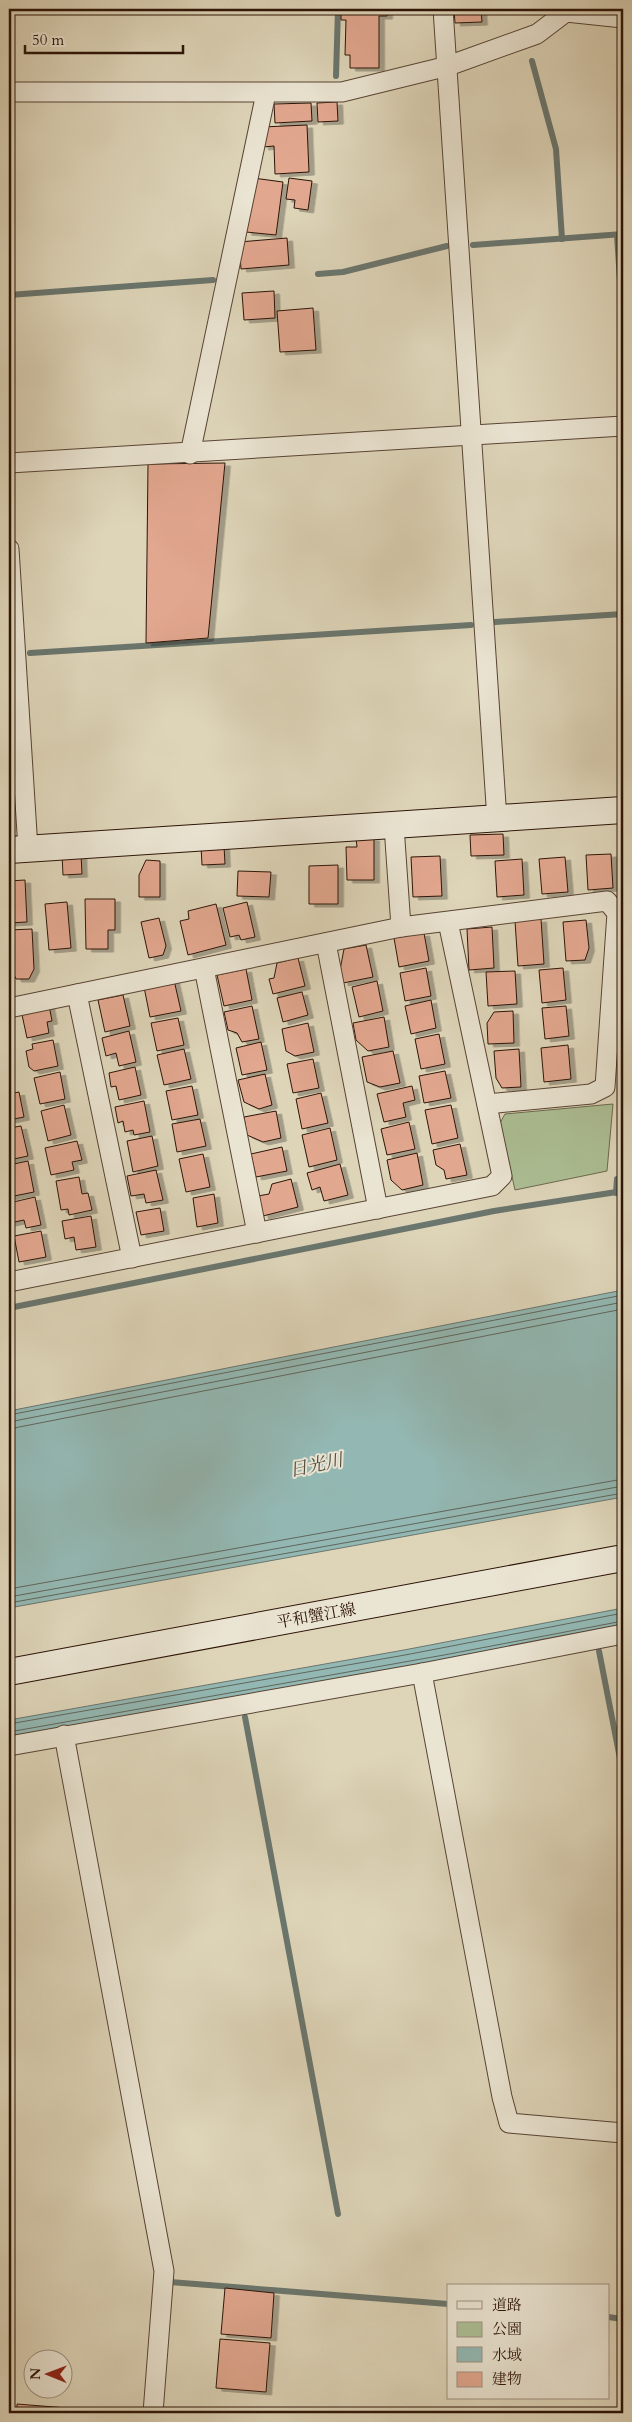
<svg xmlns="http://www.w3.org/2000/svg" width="632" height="2422" font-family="Cardo,'Noto Serif JP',serif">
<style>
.green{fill:#acbe94;stroke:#6c694e}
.water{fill:#93b8b3;stroke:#6a766e}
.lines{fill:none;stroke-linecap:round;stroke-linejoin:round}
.shore{stroke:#60665d;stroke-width:1}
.stream{stroke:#6a766e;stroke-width:6}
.building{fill:#e2a78f;stroke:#2c1407;filter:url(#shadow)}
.street-casing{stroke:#584434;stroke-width:21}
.secondary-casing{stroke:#2c1407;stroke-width:28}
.street{stroke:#eae4d2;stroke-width:19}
.secondary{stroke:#eae4d2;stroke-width:26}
.labels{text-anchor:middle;stroke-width:4;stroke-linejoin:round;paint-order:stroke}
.street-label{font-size:16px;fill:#2c1407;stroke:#eae4d2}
.water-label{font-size:18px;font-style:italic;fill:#504d43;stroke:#eae4d2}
</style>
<defs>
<filter id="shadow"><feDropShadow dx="5.5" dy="3" stdDeviation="0" flood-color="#0004"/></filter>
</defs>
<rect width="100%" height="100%" fill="#ded5b9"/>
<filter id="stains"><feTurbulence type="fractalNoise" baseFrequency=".004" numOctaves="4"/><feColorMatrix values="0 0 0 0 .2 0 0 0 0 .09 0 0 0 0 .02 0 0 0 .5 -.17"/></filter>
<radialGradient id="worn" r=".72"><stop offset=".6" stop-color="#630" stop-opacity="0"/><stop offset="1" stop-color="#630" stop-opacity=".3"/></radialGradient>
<polygon class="green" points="613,1104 607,1171 515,1190 500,1123 505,1114"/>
<g class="water">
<polygon points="623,1290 623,1497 9,1608 9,1411"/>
<polygon points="623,1608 623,1626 445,1660 9,1737 9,1720 404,1650"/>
</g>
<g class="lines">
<g class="shore">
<polyline points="9,1415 623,1295"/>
<polyline points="9,1422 623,1302"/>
<polyline points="9,1429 623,1309"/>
<polyline points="9,1589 623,1479"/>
<polyline points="9,1597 623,1486"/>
<polyline points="9,1603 623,1493"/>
<polyline points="9,1724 405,1655 623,1613"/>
<polyline points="9,1732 444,1655 623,1621"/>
</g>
<g class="stream">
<polyline points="532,61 556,149 562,239"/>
<polyline points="336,76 338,9"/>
<polyline points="617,235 623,326"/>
<polyline points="473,245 623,234"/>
<polyline points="318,274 343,272 447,246"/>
<polyline points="9,295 213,280"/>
<polyline points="495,622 623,614"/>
<polyline points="30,653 471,625"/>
<polyline points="620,1156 623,1121"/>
<polyline points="616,1193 617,1179"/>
<polyline points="9,1308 494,1211 623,1191"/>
<polyline points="599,1651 623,1774"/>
<polyline points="245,1717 338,2214"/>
<polyline points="169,2287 170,2282 448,2304"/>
<polyline points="608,2317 623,2319"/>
</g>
</g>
<g class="building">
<polygon points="341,9 387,9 387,16 379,16 379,68 350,68 350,55 345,55 346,20 341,20"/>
<polygon points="454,9 481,9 482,22 455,23"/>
<polygon points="337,102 338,121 318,122 317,103"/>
<polygon points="311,103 312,121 275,123 274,104"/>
<polygon points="307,125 309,172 275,174 274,146 263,147 262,127"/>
<polygon points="253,178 283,182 276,235 246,232"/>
<polygon points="289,178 312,181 308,210 294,208 295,200 286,199"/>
<polygon points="287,238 289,265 241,269 239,242"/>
<polygon points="274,291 275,318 244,320 242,293"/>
<polygon points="313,308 316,350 280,352 277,311"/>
<polygon points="225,463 208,638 146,643 148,464"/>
<polygon points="503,834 504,855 471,856 470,835"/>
<polygon points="356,838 374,838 374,880 347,880 346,847 357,847"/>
<polygon points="201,846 224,846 225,864 202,865"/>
<polygon points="62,854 81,854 82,874 63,875"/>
<polygon points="611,854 613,888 588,890 586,855"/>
<polygon points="440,856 442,896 413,897 411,857"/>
<polygon points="565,857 568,892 542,894 539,859"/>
<polygon points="522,859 524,895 497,897 495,861"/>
<polygon points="146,860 160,861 160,897 139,897 139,875"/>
<polygon points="338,865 338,904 309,904 309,866"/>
<polygon points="238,871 271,872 269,897 237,896"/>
<polygon points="25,880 27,922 9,923 9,881"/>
<polygon points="85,899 115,899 115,930 108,930 108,949 86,949"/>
<polygon points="67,902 71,948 49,950 45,904"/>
<polygon points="247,902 255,937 241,940 239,935 230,937 223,908"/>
<polygon points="216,904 226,945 188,955 180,921 189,919 188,911"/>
<polygon points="159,918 166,946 163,955 149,958 141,922"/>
<polygon points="541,919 544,964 518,966 515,921"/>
<polygon points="586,920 589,948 585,960 566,961 563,922"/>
<polygon points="492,927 494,968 469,970 467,929"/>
<polygon points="32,929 34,969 29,979 16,979 12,970 9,930"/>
<polygon points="424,933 429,961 399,967 394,938"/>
<polygon points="366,945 373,977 343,983 340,970 344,949"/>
<polygon points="298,958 305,986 273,994 269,979 274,978 277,963"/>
<polygon points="426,968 431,996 405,1001 400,973"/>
<polygon points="563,968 566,1000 542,1003 539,970"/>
<polygon points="246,969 252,1000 224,1006 217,975"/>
<polygon points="515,971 517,1004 488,1006 486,972"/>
<polygon points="174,980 181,1011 150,1017 144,987"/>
<polygon points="377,981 383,1011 359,1017 352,987"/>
<polygon points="302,992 308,1015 283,1022 277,998"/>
<polygon points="123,995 130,1026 105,1032 98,1000"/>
<polygon points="431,1000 436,1028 411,1034 405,1006"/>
<polygon points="49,1005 52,1021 47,1022 49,1033 27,1038 21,1010"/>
<polygon points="252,1006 259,1039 242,1042 237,1033 228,1030 224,1012"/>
<polygon points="566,1006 569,1036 545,1039 542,1008"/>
<polygon points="513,1011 514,1043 488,1044 487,1023 494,1012"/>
<polygon points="384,1017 389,1047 368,1051 356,1040 353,1023"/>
<polygon points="178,1018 184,1045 157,1051 151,1023"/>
<polygon points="308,1023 314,1052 295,1056 286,1051 282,1029"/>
<polygon points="129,1031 136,1062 119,1066 116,1053 106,1056 102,1038"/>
<polygon points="439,1034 445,1064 421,1069 415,1039"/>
<polygon points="53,1040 58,1066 34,1071 29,1067 26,1051 33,1049 32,1044"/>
<polygon points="261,1042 267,1070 242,1075 236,1048"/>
<polygon points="568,1045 571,1079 544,1082 541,1048"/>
<polygon points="184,1049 191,1079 164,1085 157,1055"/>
<polygon points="519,1049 521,1087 502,1088 496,1078 494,1051"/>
<polygon points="393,1051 400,1083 380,1087 367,1082 362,1057"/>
<polygon points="313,1059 319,1088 293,1093 287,1064"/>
<polygon points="135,1067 141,1095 119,1100 116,1086 111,1087 109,1073"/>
<polygon points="445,1071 451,1098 424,1103 419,1076"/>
<polygon points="60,1072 65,1099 40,1104 34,1078"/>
<polygon points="265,1074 272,1105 259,1109 244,1102 238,1080"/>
<polygon points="192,1086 198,1115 172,1120 166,1091"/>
<polygon points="412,1086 415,1100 403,1103 406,1117 384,1122 377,1094"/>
<polygon points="19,1092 24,1117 9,1120 9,1094"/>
<polygon points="321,1093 328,1123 302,1129 296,1099"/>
<polygon points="144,1101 150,1132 134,1135 133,1130 125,1132 123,1121 118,1123 115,1107"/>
<polygon points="64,1105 71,1135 48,1141 41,1111"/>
<polygon points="451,1105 458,1138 432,1144 425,1110"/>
<polygon points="276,1111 281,1138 263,1142 247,1135 244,1117"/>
<polygon points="200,1119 206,1146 177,1152 172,1124"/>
<polygon points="409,1122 415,1149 387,1155 381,1129"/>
<polygon points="21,1126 28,1156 9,1160 9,1128"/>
<polygon points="330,1128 337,1160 309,1167 302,1135"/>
<polygon points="152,1136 158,1166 133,1172 127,1141"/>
<polygon points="77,1141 82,1160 72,1162 74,1170 51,1175 45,1148"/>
<polygon points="460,1144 467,1175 446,1179 444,1170 436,1165 433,1150"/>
<polygon points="282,1147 287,1171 256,1177 251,1154"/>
<polygon points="417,1153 423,1185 402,1190 391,1180 387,1160"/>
<polygon points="203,1154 210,1187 186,1192 179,1159"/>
<polygon points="28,1161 34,1192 9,1197 9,1165"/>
<polygon points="340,1164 348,1195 324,1201 320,1187 312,1190 307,1173"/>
<polygon points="156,1170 163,1200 146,1203 144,1194 131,1196 127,1176"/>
<polygon points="79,1177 82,1194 88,1193 92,1210 69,1215 68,1209 61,1210 56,1181"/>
<polygon points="291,1179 298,1207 263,1216 258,1196 269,1194 272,1184"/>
<polygon points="214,1194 218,1223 197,1227 193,1198"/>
<polygon points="35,1197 41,1225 26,1228 24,1220 10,1223 9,1203"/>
<polygon points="160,1208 164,1231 141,1235 136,1212"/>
<polygon points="91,1216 96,1247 76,1250 74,1237 65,1239 62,1221"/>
<polygon points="41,1231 46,1257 19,1262 14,1236"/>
<polygon points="225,2288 274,2293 271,2338 221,2334"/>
<polygon points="220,2339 270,2343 266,2392 216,2388"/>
<polygon points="17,2404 67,2408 67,2413 17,2413"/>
</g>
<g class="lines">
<g class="street-casing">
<g id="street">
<polyline points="443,9 497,820"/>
<polyline points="9,92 342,92 448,66 537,34 566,12 623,18"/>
<polyline points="190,454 266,93"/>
<polyline points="9,463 623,426"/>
<polyline points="9,549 28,849"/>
<polyline points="394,826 401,927"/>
<polyline points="326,943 378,1209"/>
<polyline points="204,968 257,1233"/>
<polyline points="77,994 132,1258"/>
<polyline points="9,1008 401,927 607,901 617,913 605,1087 591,1094 487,1104"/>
<polyline points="9,1282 492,1186 502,1176 448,922"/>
<polyline points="422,1673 502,2097 509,2123 623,2133"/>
<polyline points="64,1735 164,2271 153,2413"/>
<polyline points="9,1746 422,1673 623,1634"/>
</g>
</g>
<g class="secondary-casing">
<g id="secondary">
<polyline points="9,850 623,810"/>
<polyline points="9,1672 623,1558"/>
</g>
</g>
<use href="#street" class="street"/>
<use href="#secondary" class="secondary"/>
</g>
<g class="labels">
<g class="street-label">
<text transform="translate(316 1615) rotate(-10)" y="6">平和蟹江線</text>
</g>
<g class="water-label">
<text transform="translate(316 1465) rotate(-12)" y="6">日光川</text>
</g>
</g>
<rect width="632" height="2422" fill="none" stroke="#ded5b9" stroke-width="30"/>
<rect x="10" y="10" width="612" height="2402" fill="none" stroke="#2c1407" stroke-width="2.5"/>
<rect x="15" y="15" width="602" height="2392" fill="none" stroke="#2c1407"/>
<rect x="447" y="2284" width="162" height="115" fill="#eae4d2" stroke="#9e9181"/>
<rect x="457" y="2301" width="25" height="8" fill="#eae4d2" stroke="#9e9181"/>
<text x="492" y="2310" font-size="15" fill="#2c1407">道路</text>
<rect x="457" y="2322" width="25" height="15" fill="#acbe94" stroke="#9e9181"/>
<text x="492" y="2334" font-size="15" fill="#2c1407">公園</text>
<rect x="457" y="2347" width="25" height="15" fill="#93b8b3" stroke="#9e9181"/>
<text x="492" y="2360" font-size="15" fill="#2c1407">水域</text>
<rect x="457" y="2372" width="25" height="15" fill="#e2a78f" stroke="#9e9181"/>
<text x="492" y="2384" font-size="15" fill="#2c1407">建物</text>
<g transform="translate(48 2374) rotate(271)"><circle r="24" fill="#eae4d2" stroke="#9e9181"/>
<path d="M0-4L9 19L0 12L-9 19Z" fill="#8f2418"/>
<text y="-8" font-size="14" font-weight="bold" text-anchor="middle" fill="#2c1407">N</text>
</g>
<path d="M25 45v8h158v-8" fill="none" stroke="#2c1407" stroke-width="2.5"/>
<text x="32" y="45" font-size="15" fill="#2c1407" stroke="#eae4d2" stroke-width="4" paint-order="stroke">50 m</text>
<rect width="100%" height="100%" filter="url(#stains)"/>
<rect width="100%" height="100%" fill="url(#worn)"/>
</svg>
